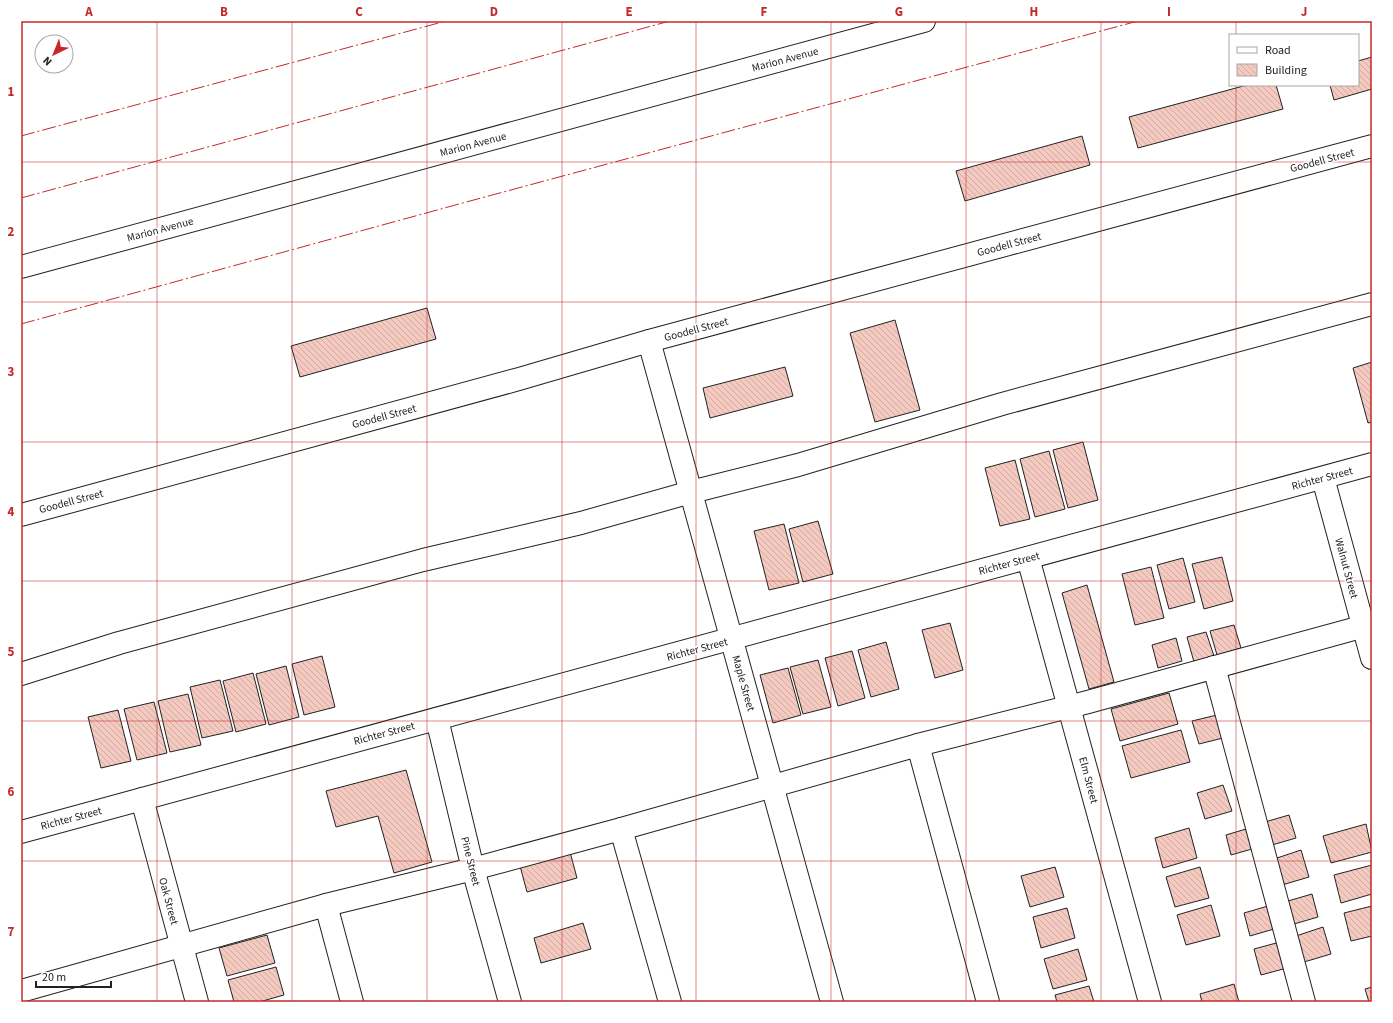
<svg xmlns="http://www.w3.org/2000/svg" width="1393" height="1023" font-family="'Source Sans 3',sans-serif">
<style>
.building{fill:url(#building-back-hatch);stroke:#222}
.lines{fill:none;stroke-linecap:round;stroke-linejoin:round}
.minor-casing{stroke:#222;stroke-width:24}
.minor{stroke:#fff;stroke-width:22}
.power{stroke:#c62828;stroke-width:1;stroke-dasharray:14 3 2 3;stroke-linecap:butt}
.grid{fill:none;stroke:#c62828;stroke-width:1;stroke-opacity:0.55}
.labels{text-anchor:middle;stroke-width:3;stroke-linejoin:round;paint-order:stroke}
.street-label{font-size:11px;fill:#222;stroke:#fff}
.neatline{fill:none;stroke:#c62828;stroke-width:1.5}
.grid-label{font-size:13px;text-anchor:middle;font-weight:bold;fill:#c62828}
</style>
<defs>
<pattern id="building-back-hatch" width="6" height="6" patternUnits="userSpaceOnUse"><rect width="6" height="6" fill="#f3c9c0"/><path d="M-1 5l2 2M0 0l6 6M5-1l2 2" fill="none" stroke="#d0aca5"/></pattern>
</defs>
<rect width="100%" height="100%" fill="#fff"/>
<g class="building">
<polygon points="1372,57 1372,89 1334,100 1330,85 1358,85 1358,61"/>
<polygon points="1247,85 1276,85 1283,109 1138,148 1129,117"/>
<polygon points="1082,136 1090,165 965,201 956,171"/>
<polygon points="427,308 436,339 300,377 291,346"/>
<polygon points="895,320 920,410 875,422 850,333"/>
<polygon points="1372,362 1372,422 1368,423 1353,368"/>
<polygon points="785,367 793,396 710,418 703,388"/>
<polygon points="1083,442 1098,500 1068,508 1053,450"/>
<polygon points="1049,451 1065,509 1035,517 1020,459"/>
<polygon points="1015,460 1030,519 1000,526 985,468"/>
<polygon points="818,521 833,574 803,582 789,529"/>
<polygon points="784,524 799,583 769,590 754,531"/>
<polygon points="1222,557 1233,601 1204,609 1192,564"/>
<polygon points="1183,558 1195,602 1169,609 1157,565"/>
<polygon points="1151,567 1164,618 1135,625 1122,574"/>
<polygon points="1087,585 1114,682 1089,689 1062,593"/>
<polygon points="950,623 963,670 935,678 922,630"/>
<polygon points="1234,625 1241,648 1217,655 1210,631"/>
<polygon points="1206,632 1214,656 1194,662 1187,637"/>
<polygon points="1176,638 1182,661 1158,668 1152,645"/>
<polygon points="886,642 899,689 871,697 858,650"/>
<polygon points="852,651 865,698 838,706 825,658"/>
<polygon points="322,656 335,707 304,715 292,664"/>
<polygon points="818,660 831,707 803,714 790,667"/>
<polygon points="286,666 299,717 269,725 256,674"/>
<polygon points="788,668 801,715 773,723 760,675"/>
<polygon points="253,673 266,724 236,732 223,681"/>
<polygon points="220,680 233,731 202,738 190,687"/>
<polygon points="1169,693 1178,724 1120,741 1111,709"/>
<polygon points="188,694 201,745 170,752 158,701"/>
<polygon points="154,702 167,753 137,760 124,709"/>
<polygon points="118,710 131,761 101,768 88,717"/>
<polygon points="1217,715 1223,738 1199,744 1192,721"/>
<polygon points="1181,730 1190,762 1131,778 1122,746"/>
<polygon points="406,770 432,862 394,873 378,816 336,827 326,791"/>
<polygon points="1223,785 1232,811 1205,819 1197,793"/>
<polygon points="1289,815 1296,838 1272,845 1265,822"/>
<polygon points="1366,824 1372,852 1331,863 1323,836"/>
<polygon points="1189,828 1197,858 1163,868 1155,838"/>
<polygon points="1246,829 1252,849 1231,855 1226,835"/>
<polygon points="1301,850 1309,877 1282,885 1274,859"/>
<polygon points="570,852 577,878 527,892 520,866"/>
<polygon points="1372,865 1372,894 1341,903 1334,875"/>
<polygon points="1055,867 1064,897 1030,907 1021,876"/>
<polygon points="1200,867 1209,898 1175,907 1166,877"/>
<polygon points="1312,894 1318,917 1294,924 1288,901"/>
<polygon points="1211,905 1220,936 1186,945 1177,915"/>
<polygon points="1268,906 1274,929 1250,936 1244,913"/>
<polygon points="1372,906 1372,936 1351,941 1344,913"/>
<polygon points="1067,908 1075,938 1041,948 1033,917"/>
<polygon points="583,923 591,949 541,963 534,938"/>
<polygon points="1323,927 1331,954 1304,962 1296,936"/>
<polygon points="267,935 275,963 227,976 219,948"/>
<polygon points="1280,942 1287,968 1261,975 1254,949"/>
<polygon points="1078,949 1087,980 1053,989 1044,959"/>
<polygon points="276,967 284,995 259,1002 234,1002 228,980"/>
<polygon points="1234,984 1239,1002 1202,1002 1200,994"/>
<polygon points="1089,986 1094,1002 1057,1002 1055,995"/>
<polygon points="1372,987 1372,1002 1369,1002 1365,989"/>
</g>
<g class="lines">
<g class="minor-casing">
<g id="minor">
<polyline points="21,267 924,21"/>
<polyline points="649,341 832,1002"/>
<polyline points="1323,478 1372,658"/>
<polyline points="21,515 519,379 649,341 1372,146"/>
<polyline points="1028,558 1150,1002"/>
<polyline points="1214,667 1304,1002"/>
<polyline points="21,674 119,643 423,560 581,523 691,492 798,465 1002,404 1372,304"/>
<polyline points="437,719 473,869 510,1002"/>
<polyline points="918,745 1088,702 1372,624"/>
<polyline points="142,799 197,1002"/>
<polyline points="621,829 918,745 988,1002"/>
<polyline points="21,832 1372,464"/>
<polyline points="326,905 473,869 621,829 670,1002"/>
<polyline points="21,991 326,905 352,1002"/>
</g>
</g>
<use href="#minor" class="minor"/>
<g class="power">
<polyline points="21,136 446,21"/>
<polyline points="21,198 670,21"/>
<polyline points="21,324 470,201 1138,21"/>
</g>
</g>
<path class="grid" d="M 157,21 L 157,1002M 292,21 L 292,1002M 427,21 L 427,1002M 562,21 L 562,1002M 696,21 L 696,1002M 831,21 L 831,1002M 966,21 L 966,1002M 1101,21 L 1101,1002M 1236,21 L 1236,35M 1236,85 L 1236,1002M 21,162 L 1372,162M 21,302 L 1372,302M 21,442 L 1372,442M 21,581 L 1372,581M 21,721 L 1372,721M 21,861 L 1372,861"/>
<g class="labels">
<g class="street-label">
<text transform="translate(785 59) rotate(-15)" y="4">Marion Avenue</text>
<text transform="translate(473 144) rotate(-15)" y="4">Marion Avenue</text>
<text transform="translate(1322 160) rotate(-15)" y="4">Goodell Street</text>
<text transform="translate(160 229) rotate(-15)" y="4">Marion Avenue</text>
<text transform="translate(1009 244) rotate(-15)" y="4">Goodell Street</text>
<text transform="translate(696 329) rotate(-15)" y="4">Goodell Street</text>
<text transform="translate(384 416) rotate(-15)" y="4">Goodell Street</text>
<text transform="translate(1322 478) rotate(-15)" y="4">Richter Street</text>
<text transform="translate(71 501) rotate(-15)" y="4">Goodell Street</text>
<text transform="translate(1009 563) rotate(-15)" y="4">Richter Street</text>
<text transform="translate(1347 568) rotate(75)" y="4">Walnut Street</text>
<text transform="translate(697 649) rotate(-15)" y="4">Richter Street</text>
<text transform="translate(744 683) rotate(74)" y="4">Maple Street</text>
<text transform="translate(384 733) rotate(-15)" y="4">Richter Street</text>
<text transform="translate(1089 780) rotate(75)" y="4">Elm Street</text>
<text transform="translate(71 818) rotate(-15)" y="4">Richter Street</text>
<text transform="translate(471 861) rotate(76)" y="4">Pine Street</text>
<text transform="translate(169 901) rotate(75)" y="4">Oak Street</text>
</g>
</g>
<rect width="1393" height="1023" fill="none" stroke="#ffffff" stroke-width="44"/>
<rect x="1229" y="34" width="130" height="52" fill="#ffffff" stroke="#a7a7a7"/>
<rect x="1237" y="47" width="20" height="6" fill="#ffffff" stroke="#a7a7a7"/>
<text x="1265" y="54" font-size="12" fill="#222222">Road</text>
<rect x="1237" y="64" width="20" height="12" fill="url(#building-back-hatch)" stroke="#a7a7a7"/>
<text x="1265" y="74" font-size="12" fill="#222222">Building</text>
<g transform="translate(54 54) rotate(223)"><circle r="19" fill="#ffffff" stroke="#a7a7a7"/>
<path d="M0-3L7 15L0 10L-7 15Z" fill="#c62828"/>
<text y="-6" font-size="11" font-weight="bold" text-anchor="middle" fill="#222222">N</text>
</g>
<path d="M36 981v6h75v-6" fill="none" stroke="#222222" stroke-width="2"/>
<text x="42" y="981" font-size="12" fill="#222222" stroke="#ffffff" stroke-width="3" paint-order="stroke">20 m</text>
<rect x="22" y="22" width="1349" height="979" class="neatline"/>
<g class="grid-label">
<text x="89" y="16">A</text>
<text x="224" y="16">B</text>
<text x="359" y="16">C</text>
<text x="494" y="16">D</text>
<text x="629" y="16">E</text>
<text x="764" y="16">F</text>
<text x="899" y="16">G</text>
<text x="1034" y="16">H</text>
<text x="1169" y="16">I</text>
<text x="1304" y="16">J</text>
<text x="11" y="96">1</text>
<text x="11" y="236">2</text>
<text x="11" y="376">3</text>
<text x="11" y="516">4</text>
<text x="11" y="656">5</text>
<text x="11" y="796">6</text>
<text x="11" y="936">7</text>
</g>
</svg>
